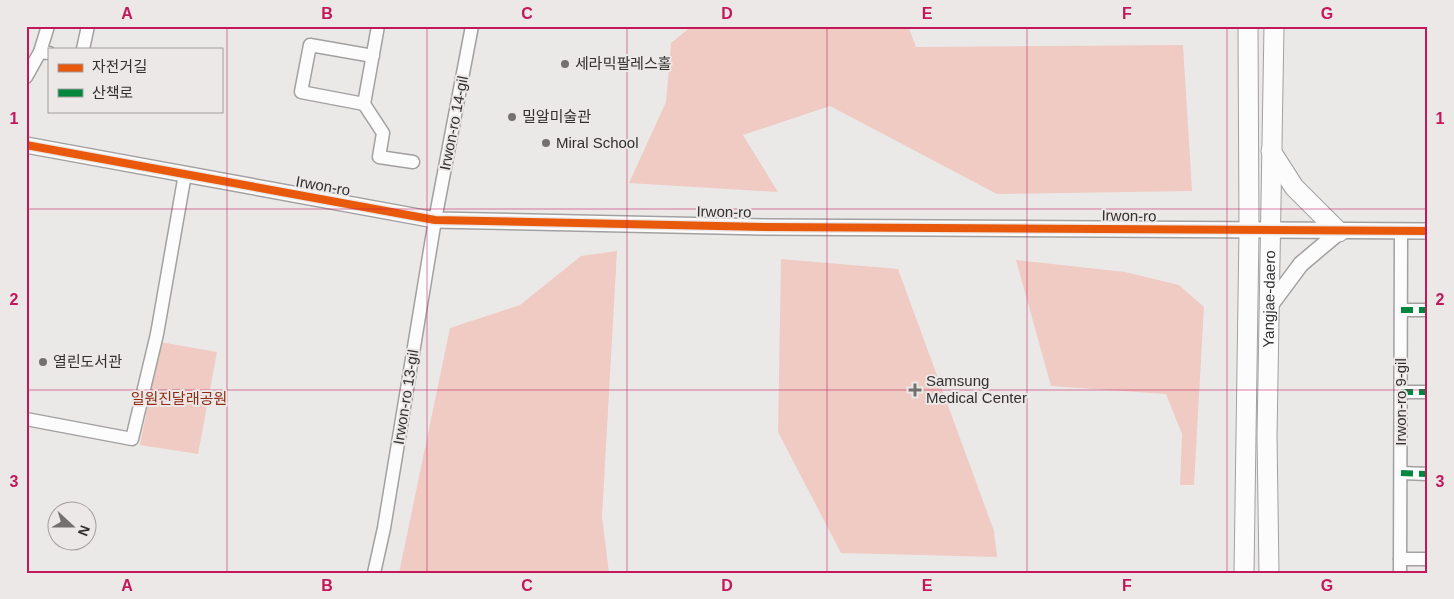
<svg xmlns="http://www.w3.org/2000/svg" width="1454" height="599" font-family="Helvetica,'Noto Sans KR',sans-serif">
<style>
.green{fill:#efcbc3}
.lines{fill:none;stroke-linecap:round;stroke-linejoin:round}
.minor-casing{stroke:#a2a0a0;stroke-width:15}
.tertiary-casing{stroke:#a2a0a0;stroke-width:18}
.primary-casing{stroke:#a2a0a0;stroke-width:21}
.minor{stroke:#fcfcfc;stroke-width:12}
.tertiary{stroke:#fcfcfc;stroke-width:15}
.primary{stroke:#fcfcfc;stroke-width:19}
.quiet{stroke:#00873e;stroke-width:6;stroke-dasharray:12 6;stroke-linecap:butt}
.cycleway-casing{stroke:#ece8e7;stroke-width:11}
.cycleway{stroke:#e8590c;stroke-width:8}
.grid{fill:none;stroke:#c2185b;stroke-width:1;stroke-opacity:0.55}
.poi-dot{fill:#727170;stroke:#ece8e7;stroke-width:2}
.labels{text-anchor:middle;stroke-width:4;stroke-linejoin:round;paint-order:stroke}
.poi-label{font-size:15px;fill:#31302f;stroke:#ece8e7;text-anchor:start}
.street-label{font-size:15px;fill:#31302f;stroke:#ece8e7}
.park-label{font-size:15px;fill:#912d17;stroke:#ece8e7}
.neatline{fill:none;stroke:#c2185b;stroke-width:2}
.grid-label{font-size:16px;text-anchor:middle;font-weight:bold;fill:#c2185b}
</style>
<rect width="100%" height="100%" fill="#ebe9e8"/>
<g class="green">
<polygon points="692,26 908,26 916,47 1183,45 1192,191 997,194 830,106 743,135 778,192 629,183 666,102 671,43"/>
<polygon points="617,251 602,517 609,573 399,573 450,328 520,305 581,256"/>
<polygon points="781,259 898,269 994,531 997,557 841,553 778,432"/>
<polygon points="1016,260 1125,272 1179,285 1204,307 1194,485 1180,485 1182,434 1166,394 1051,386"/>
<polygon points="160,342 217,352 198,454 140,445"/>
</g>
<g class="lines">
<g class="minor-casing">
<g id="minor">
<polyline points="83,49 88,26"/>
<polyline points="40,52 48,26"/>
<polyline points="373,56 310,45 301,92 364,104 378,26"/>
<polyline points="26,77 40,52 49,53"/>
<polyline points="364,104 383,133 379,157 413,162"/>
<polyline points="1401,310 1428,310"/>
<polyline points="1401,392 1428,392"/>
<polyline points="26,419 132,439 157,334 185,174"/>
<polyline points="1401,473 1428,474"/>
<polyline points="1400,559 1428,559"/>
<polyline points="374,573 384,528 435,220 472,26"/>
<polyline points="1400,573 1401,231"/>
</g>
</g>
<g class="tertiary-casing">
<g id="tertiary">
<polyline points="26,145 435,220 765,227 1428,231"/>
<polyline points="1269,307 1301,264 1339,232"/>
</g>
</g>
<g class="primary-casing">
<g id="primary">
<polyline points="1271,151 1294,187 1339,232"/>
<polyline points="1244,573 1249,231 1248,26"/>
<path id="s1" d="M 1269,573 L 1267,436 L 1274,26"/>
</g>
</g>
<use href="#minor" class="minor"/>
<use href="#tertiary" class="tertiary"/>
<use href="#primary" class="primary"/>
<g class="quiet">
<polyline points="1401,310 1428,310"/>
<polyline points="1401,392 1428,392"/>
<polyline points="1401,473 1428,474"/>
</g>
<g class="cycleway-casing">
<polyline id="cycleway" points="26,145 435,220 765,227 1428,231"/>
</g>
<use href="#cycleway" class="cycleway"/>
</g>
<path class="grid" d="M 227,26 L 227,573M 427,26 L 427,573M 627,26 L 627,573M 827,26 L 827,573M 1027,26 L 1027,573M 1227,26 L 1227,573M 26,209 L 1428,209M 26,390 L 1428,390"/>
<g class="poi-dot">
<circle cx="565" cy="64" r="5"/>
<circle cx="512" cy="117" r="5"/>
<circle cx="546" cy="143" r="5"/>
<circle cx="43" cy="362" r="5"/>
<path d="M912.5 382.5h5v5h5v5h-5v5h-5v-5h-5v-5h5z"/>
</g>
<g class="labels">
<g class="poi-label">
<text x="575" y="69">세라믹팔레스홀</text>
<text x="522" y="122">밀알미술관</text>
<text x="556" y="148">Miral School</text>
<text x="53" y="367">열린도서관</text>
<text x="926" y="386">Samsung<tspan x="926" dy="17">Medical Center</tspan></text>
</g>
<g class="street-label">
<text transform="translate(454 123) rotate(-79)" y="5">Irwon-ro 14-gil</text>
<text transform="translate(323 186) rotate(10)" y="5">Irwon-ro</text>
<text transform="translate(724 212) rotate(1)" y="5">Irwon-ro</text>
<text transform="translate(1129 216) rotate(1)" y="5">Irwon-ro</text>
<text dy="5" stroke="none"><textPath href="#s1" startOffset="274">Yangjae-daero</textPath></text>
<text transform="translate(406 397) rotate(-81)" y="5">Irwon-ro 13-gil</text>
<text transform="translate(1401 402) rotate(-90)" y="5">Irwon-ro 9-gil</text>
</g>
<g class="park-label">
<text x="179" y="404">일원진달래공원</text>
</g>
</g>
<rect width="1454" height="599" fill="none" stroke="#ece8e7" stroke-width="55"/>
<rect x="48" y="48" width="175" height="65" fill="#ece8e7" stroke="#a19e9d"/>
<rect x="58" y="64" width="25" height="8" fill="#e8590c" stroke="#a19e9d"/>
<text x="92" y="72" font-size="15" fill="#31302f">자전거길</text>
<rect x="58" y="89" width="25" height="8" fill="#00873e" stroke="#a19e9d"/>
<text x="92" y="98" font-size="15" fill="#31302f">산책로</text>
<g transform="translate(72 526) rotate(111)"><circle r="24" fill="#ece8e7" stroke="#a19e9d"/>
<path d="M0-4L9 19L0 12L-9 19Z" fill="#727170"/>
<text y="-8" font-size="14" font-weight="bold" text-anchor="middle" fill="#31302f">N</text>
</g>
<rect x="28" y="28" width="1398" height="544" class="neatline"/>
<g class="grid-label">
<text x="127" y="19">A</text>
<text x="327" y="19">B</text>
<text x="527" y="19">C</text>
<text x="727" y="19">D</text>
<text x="927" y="19">E</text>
<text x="1127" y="19">F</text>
<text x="1327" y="19">G</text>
<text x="14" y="124">1</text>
<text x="1440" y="124">1</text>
<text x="14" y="305">2</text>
<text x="1440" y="305">2</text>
<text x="14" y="487">3</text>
<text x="1440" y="487">3</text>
<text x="127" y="591">A</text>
<text x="327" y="591">B</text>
<text x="527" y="591">C</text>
<text x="727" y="591">D</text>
<text x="927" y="591">E</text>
<text x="1127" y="591">F</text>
<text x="1327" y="591">G</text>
</g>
</svg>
